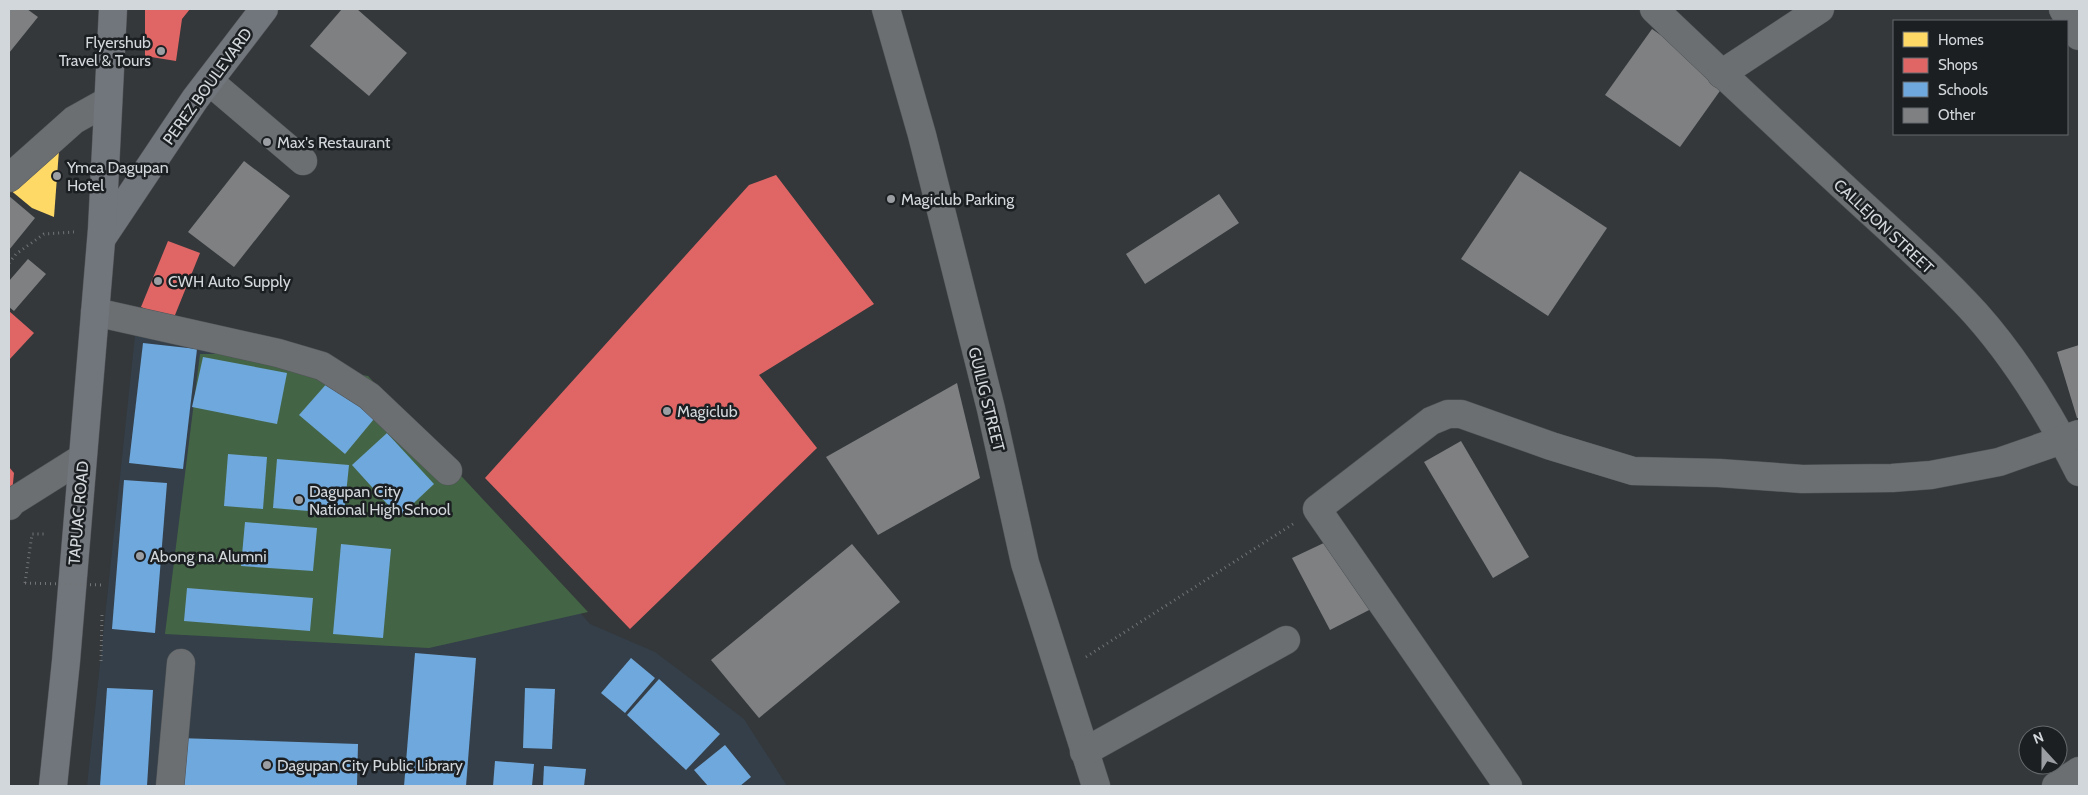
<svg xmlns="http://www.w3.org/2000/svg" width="2088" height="795" font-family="Cabin,sans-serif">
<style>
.built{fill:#343f49}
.green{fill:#446545}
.homes{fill:#ffd966}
.shops{fill:#e06666}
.schools{fill:#6fa8dc}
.building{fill:#7f8082}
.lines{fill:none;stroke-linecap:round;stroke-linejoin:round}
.minor-casing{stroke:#505457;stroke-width:29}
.major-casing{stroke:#505457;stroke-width:29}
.path{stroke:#727476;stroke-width:3;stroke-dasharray:1 4;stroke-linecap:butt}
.minor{stroke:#6b6f72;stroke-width:28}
.major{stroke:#71757c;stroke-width:28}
.path-bridge{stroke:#727476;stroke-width:3;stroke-dasharray:1 4;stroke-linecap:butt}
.poi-dot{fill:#9b9fa3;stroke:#1c1f22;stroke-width:2}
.labels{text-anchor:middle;stroke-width:5;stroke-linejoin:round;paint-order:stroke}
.poi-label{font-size:16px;fill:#d2d7db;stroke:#1c1f22;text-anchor:start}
.street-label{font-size:16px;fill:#d2d7db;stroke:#1c1f22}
</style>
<rect width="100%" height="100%" fill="#34383b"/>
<polygon class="built" points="135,336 368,376 590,624 655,652 744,719 787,786 87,786"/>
<polygon class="green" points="200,354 221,354 368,376 588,612 429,648 165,634"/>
<polygon class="homes" points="59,150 54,217 32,208 9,189"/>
<g class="shops">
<polygon points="145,9 190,9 182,19 176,61 145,56"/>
<polygon points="776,175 874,304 759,375 817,448 630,629 485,478 749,185"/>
<polygon points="168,241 200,253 173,320 141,307"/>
<polygon points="9,311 34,333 9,360"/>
<polygon points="9,467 14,473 12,493 9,496"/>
</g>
<g class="schools">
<polygon points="143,343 197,349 183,469 129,463"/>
<polygon points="203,357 287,373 277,424 192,407"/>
<polygon points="329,381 374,419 345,454 299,415"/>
<polygon points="387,433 434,484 399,517 352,465"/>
<polygon points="228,454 267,457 263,509 224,506"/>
<polygon points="277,459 349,465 344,514 273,508"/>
<polygon points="124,480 167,483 155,633 112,629"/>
<polygon points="245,522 317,528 313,571 241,566"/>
<polygon points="341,544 391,549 383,638 333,634"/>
<polygon points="187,588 313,598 310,631 184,621"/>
<polygon points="415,653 476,658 466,786 404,786"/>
<polygon points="631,658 655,678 625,713 601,693"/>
<polygon points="659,679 720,734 686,770 627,715"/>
<polygon points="107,688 153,690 147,786 100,786"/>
<polygon points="525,688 555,689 552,749 523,748"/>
<polygon points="178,738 358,744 357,786 177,786"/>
<polygon points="725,745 751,777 740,786 708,786 694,770"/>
<polygon points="495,761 534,764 532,786 493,786"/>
<polygon points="544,766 586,769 584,786 543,786"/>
</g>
<g class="building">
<polygon points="9,9 27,9 38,17 9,53"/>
<polygon points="342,9 357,9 407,53 369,96 310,46"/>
<polygon points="1652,29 1727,81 1680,147 1605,95"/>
<polygon points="244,161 290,196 234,267 188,232"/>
<polygon points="1520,171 1607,228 1548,316 1461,259"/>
<polygon points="1219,194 1239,223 1145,284 1126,254"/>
<polygon points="9,196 35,218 9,250"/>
<polygon points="28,259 46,274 14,311 9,307 9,281"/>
<polygon points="2079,345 2079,418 2077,418 2057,352"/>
<polygon points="957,383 980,478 878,535 826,457"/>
<polygon points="1461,441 1529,557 1493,578 1424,462"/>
<polygon points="1328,541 1375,607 1330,630 1292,558"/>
<polygon points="852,544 900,602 759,718 711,660"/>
</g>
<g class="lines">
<g class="minor-casing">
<g id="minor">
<polyline points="886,9 922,135 991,409 1025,563 1096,786"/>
<path d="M 1654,9 C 1719,71 1784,132 1850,193 C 1892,232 1937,271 1976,314 C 2016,359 2052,418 2079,472"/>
<polyline points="2063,9 2079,36"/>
<polyline points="1721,74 1820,9"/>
<polyline points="209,81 303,161"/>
<polyline points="9,178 74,120 108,101"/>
<polyline points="95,312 278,353 322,366 369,396 448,471"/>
<polyline points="9,506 12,502 82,458"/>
<polyline points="1084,752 1286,640"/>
<polyline points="170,786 181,663"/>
<polyline points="1508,786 1317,509 1431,421 1448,414 1461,414 1551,446 1633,471 1719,473 1802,479 1892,478 1931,475 1999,462 2079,434"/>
<polyline points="2056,786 2079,771"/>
</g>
</g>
<g class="major-casing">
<g id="major">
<polyline points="102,238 195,99 264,9"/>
<polyline points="53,786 66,661 102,229 113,9"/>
</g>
</g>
<g class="path">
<polyline points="9,263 16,254 44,234 74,232"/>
<polyline points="25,583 32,534 47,534"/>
<polyline points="1086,657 1293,524"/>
<polyline points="101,661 102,614"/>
</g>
<use href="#minor" class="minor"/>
<use href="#major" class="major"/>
<polyline class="path-bridge" points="25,583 103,585"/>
</g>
<g class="poi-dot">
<circle cx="161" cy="51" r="5"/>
<circle cx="267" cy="142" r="5"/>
<circle cx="57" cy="176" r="5"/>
<circle cx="891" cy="199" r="5"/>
<circle cx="158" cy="281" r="5"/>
<circle cx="667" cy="411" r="5"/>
<circle cx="299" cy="500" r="5"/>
<circle cx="140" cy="556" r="5"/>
<circle cx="267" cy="765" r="5"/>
</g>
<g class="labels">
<g class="poi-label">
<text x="151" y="48" text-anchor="end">Flyershub<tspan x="151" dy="18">Travel &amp; Tours</tspan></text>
<text x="277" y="148">Max's Restaurant</text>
<text x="67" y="173">Ymca Dagupan<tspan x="67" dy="18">Hotel</tspan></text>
<text x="901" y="205">Magiclub Parking</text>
<text x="168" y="287">CWH Auto Supply</text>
<text x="677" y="417">Magiclub</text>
<text x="309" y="497">Dagupan City<tspan x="309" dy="18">National High School</tspan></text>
<text x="150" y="562">Abong na Alumni</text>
<text x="277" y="771">Dagupan City Public Library</text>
</g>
<g class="street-label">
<text transform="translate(207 86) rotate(-54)" y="6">PEREZ BOULEVARD</text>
<text transform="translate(1884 226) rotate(43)" y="6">CALLEJON STREET</text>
<text transform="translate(987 399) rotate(76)" y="6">GUILIG STREET</text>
<text transform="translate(78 513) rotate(-85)" y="6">TAPUAC ROAD</text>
</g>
</g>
<rect width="2088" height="795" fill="none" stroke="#d2d7db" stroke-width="20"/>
<rect x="1893" y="20" width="175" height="115" fill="#1c1f22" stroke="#65696c"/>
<rect x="1903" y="32" width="25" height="15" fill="#ffd966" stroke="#65696c"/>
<text x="1938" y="45" font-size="15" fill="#d2d7db">Homes</text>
<rect x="1903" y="58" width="25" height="15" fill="#e06666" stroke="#65696c"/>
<text x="1938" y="70" font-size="15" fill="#d2d7db">Shops</text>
<rect x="1903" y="82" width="25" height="15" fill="#6fa8dc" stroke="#65696c"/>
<text x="1938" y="95" font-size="15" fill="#d2d7db">Schools</text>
<rect x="1903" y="108" width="25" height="15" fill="#7f8082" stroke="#65696c"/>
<text x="1938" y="120" font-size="15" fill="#d2d7db">Other</text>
<g transform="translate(2043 750) rotate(339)"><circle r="24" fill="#1c1f22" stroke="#65696c"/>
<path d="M0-4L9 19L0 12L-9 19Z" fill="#9b9fa3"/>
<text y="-8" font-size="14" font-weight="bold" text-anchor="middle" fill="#d2d7db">N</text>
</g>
</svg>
